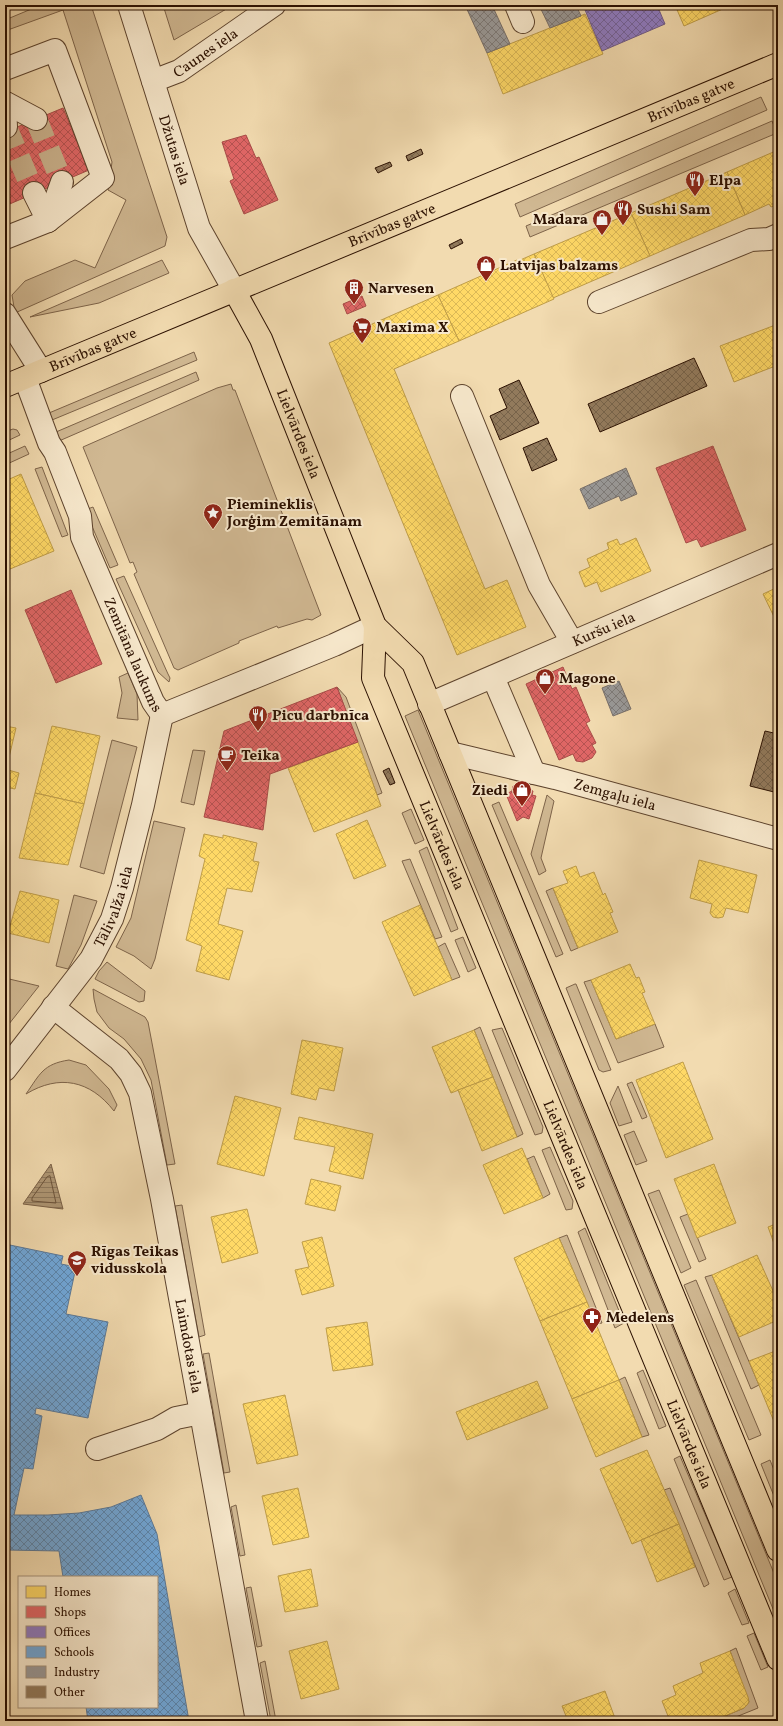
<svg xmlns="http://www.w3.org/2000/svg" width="783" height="1726" font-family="Vollkorn,serif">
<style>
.green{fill:#d0b892;stroke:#7e644a}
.water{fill:url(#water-rules);stroke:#7a6046}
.homes{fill:url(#homes-cross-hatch);stroke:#bf9d48}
.shops{fill:url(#shops-cross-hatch);stroke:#aa4c48}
.offices{fill:url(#offices-cross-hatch);stroke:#705c89}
.schools{fill:url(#schools-cross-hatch);stroke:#5b7a9a}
.industry{fill:url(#industry-cross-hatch);stroke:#78706b}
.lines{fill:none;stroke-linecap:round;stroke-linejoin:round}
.shore{stroke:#6c533a;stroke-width:1}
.building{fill:url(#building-cross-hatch);stroke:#2b1001}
.minor-tunnel{stroke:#cab28d;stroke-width:22;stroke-dasharray:22 11;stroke-linecap:butt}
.minor-casing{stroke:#5d432d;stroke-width:24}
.major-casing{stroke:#2b1001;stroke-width:24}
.highway-casing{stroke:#2b1001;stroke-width:24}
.minor{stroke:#f7e8cc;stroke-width:22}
.major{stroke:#f2dbb0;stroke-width:22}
.highway{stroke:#f2dbb0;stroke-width:22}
.labels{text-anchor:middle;stroke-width:4;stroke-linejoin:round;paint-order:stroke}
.street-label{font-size:15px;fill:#2b1001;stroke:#f7e8cc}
.poi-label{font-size:15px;font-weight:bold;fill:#2b1001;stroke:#f7e8cc;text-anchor:start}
</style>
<defs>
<pattern id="water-rules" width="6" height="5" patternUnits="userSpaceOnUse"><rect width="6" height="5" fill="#ae9674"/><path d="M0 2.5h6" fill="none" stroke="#8e795d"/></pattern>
<pattern id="homes-cross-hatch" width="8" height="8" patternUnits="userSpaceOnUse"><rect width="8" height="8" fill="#ffd966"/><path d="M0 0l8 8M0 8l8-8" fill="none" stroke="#dbb957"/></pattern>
<pattern id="shops-cross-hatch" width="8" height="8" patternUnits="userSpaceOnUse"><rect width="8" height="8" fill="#e06666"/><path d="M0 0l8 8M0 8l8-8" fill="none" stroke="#b65352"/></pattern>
<pattern id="offices-cross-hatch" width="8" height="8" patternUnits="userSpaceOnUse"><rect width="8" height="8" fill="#8e7cc3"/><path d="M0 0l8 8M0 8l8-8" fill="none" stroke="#74649c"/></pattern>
<pattern id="schools-cross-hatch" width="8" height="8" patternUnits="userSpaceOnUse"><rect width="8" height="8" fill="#6fa8dc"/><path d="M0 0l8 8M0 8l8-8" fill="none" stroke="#5b87b0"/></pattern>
<pattern id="industry-cross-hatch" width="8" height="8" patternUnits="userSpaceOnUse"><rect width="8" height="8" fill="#999"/><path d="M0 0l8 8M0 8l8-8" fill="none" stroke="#7d7b7a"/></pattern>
<pattern id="building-cross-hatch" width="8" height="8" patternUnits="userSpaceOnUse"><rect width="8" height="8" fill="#927a5c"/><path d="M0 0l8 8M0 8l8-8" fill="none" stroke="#77634a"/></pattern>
</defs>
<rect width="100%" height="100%" fill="#f2dbb0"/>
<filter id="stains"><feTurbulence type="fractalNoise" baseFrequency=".005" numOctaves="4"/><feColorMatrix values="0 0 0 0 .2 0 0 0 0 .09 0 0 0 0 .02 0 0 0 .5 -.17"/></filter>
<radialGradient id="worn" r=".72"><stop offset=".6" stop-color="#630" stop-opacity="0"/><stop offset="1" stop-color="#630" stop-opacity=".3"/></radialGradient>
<g class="green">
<polygon points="41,5 91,5 167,237 165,246 15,313 12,295 25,281 75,260 95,268 126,200 108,190 112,162 63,10 5,31 5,20"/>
<polygon points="163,5 233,5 174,40"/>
<polygon points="761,97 767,110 520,217 515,204"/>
<polygon points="772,121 777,133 530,237 526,226"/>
<polygon points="162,260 169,273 99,303 30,317"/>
<polygon points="194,352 197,360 52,420 49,413"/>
<polygon points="196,372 199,380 59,441 56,432"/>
<polygon points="231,384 233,390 235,390 321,615 312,620 307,619 278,628 277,626 239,641 239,643 178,670 174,668 134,574 137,572 133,562 130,563 83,447 217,388"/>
<polygon points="13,429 17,430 20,435 5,442 5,432"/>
<polygon points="25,446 29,454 5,465 5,455"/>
<polygon points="42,467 68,535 62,537 35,469"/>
<polygon points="93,507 118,565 110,568 85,510"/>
<polygon points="124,576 168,674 170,678 169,682 158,672 116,579"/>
<polygon points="128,673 137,694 138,720 117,718 122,693 119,677"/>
<polygon points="337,687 346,697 382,793 377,795"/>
<polygon points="418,710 778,1583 778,1621 405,716"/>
<polygon points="112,740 137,747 104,874 80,867"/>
<polygon points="193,750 205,751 194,805 181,802"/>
<polygon points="547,795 554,801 541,858 546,871 539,875 531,854"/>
<polygon points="499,802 563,954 556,957 492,805"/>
<polygon points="411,809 424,840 415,844 402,813"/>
<polygon points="154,821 185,828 155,959 151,969 134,956 116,947 131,918"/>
<polygon points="427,847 458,929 451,932 419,851"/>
<polygon points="410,859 442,937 435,939 402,861"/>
<polygon points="553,888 578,948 571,951 546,891"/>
<polygon points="74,895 97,901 81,945 68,969 56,966"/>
<polygon points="463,937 476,968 468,972 455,940"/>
<polygon points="445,943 460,977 452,980 438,947"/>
<polygon points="107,962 145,991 144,1001 139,1002 95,979 99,971"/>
<polygon points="5,978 39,986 5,1029"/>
<polygon points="591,980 616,1039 655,1024 664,1047 618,1063 584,982"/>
<polygon points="575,984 576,984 611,1070 603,1072 599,1070 566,988"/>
<polygon points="93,989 145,1017 148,1022 175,1164 167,1165 151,1080 141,1059 124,1039 109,1028 97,1012 94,999"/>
<polygon points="480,1027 523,1134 517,1137 474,1030"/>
<polygon points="502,1028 543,1127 542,1133 535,1135 492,1030"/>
<path d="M 69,1060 L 86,1065 L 109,1089 L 117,1105 L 114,1111 C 90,1080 59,1074 26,1094 C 40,1074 43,1064 69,1060 Z"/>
<polygon points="632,1082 647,1117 642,1119 627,1084"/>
<polygon points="618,1086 632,1122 619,1126 610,1103"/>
<polygon points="634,1131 647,1161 636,1165 624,1135"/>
<polygon points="550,1147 573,1201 572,1209 566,1210 542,1150"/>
<polygon points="534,1156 550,1194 543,1198 527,1159"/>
<polygon points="659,1190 691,1268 681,1273 648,1194"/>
<polygon points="182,1205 205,1335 199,1337 175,1206"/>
<polygon points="688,1214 706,1259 699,1262 680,1217"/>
<polygon points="585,1228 624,1323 615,1328 578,1232"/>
<polygon points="567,1235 602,1323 596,1324 559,1238"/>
<polygon points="712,1275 759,1385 751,1389 705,1277"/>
<polygon points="696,1280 761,1435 749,1440 684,1285"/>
<polygon points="209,1353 230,1472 224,1473 203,1354"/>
<polygon points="643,1370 666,1426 659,1429 637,1373"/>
<polygon points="625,1377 649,1435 642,1437 619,1380"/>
<polygon points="680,1456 732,1577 724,1580 674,1459"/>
<polygon points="770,1460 778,1480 778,1506 761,1464"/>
<polygon points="670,1488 709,1584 704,1587 664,1490"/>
<polygon points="236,1505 245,1555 240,1556 231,1507"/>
<polygon points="251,1587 262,1646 257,1647 246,1588"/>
<polygon points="735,1589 749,1623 742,1625 728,1593"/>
<polygon points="754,1633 768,1667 761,1670 747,1636"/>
<polygon points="736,1648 758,1708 726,1721 713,1721 744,1708 749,1702 730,1651"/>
<polygon points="265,1661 276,1721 271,1721 260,1663"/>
</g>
<polygon class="water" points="51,1164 63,1209 23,1204"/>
<g class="homes">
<polygon points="675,5 724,5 725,8 684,26"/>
<polygon points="585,14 603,54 503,94 487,53"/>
<polygon points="778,150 778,204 771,207 769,204 745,215 727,172"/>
<polygon points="727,172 745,215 650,256 631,213"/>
<polygon points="631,213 650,256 553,298 534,254"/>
<polygon points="534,254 554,299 459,341 438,295 517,260 518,261"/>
<polygon points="438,295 459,341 394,369 485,589 507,580 526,627 457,655 329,343"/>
<polygon points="778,324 778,365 734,382 720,346"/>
<polygon points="21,474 54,551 10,569 5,559 5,481"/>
<polygon points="636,538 651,571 601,592 597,582 585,587 579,572 590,567 587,559 609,549 607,543 617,539 620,545"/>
<polygon points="778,587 778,625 763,594"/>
<polygon points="5,726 16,728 6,770 5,769"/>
<polygon points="52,726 100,736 84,804 35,793"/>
<polygon points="358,742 381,806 314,832 288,768"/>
<polygon points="5,769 19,773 15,789 5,787"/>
<polygon points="35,793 84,804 68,865 19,858"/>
<polygon points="367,820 386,866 354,879 336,834"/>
<polygon points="204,834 223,838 223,835 257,843 253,861 259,862 252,892 227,888 218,924 243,931 229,980 196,971 202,946 186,940 205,859 199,856"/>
<polygon points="699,860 757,875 748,913 726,908 723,917 718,918 713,917 710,913 712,904 690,898"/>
<polygon points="576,866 580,877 594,872 603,895 605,893 613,912 610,913 618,932 578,948 553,888 568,883 563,871"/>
<polygon points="20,891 59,900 49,943 8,933"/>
<polygon points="420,905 452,980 414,996 382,922"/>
<polygon points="630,964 636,978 639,977 645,992 642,993 655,1024 616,1039 591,980"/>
<polygon points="474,1030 493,1077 451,1093 432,1047"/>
<polygon points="302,1040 343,1048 334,1091 319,1088 316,1100 291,1094"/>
<polygon points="683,1062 713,1139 666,1158 636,1080"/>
<polygon points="493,1077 517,1137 482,1151 458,1090"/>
<polygon points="235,1096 281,1108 264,1176 217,1164"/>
<polygon points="299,1117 373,1134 363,1179 329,1171 335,1147 294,1139"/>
<polygon points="522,1148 543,1198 504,1214 483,1165"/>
<polygon points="714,1164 736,1223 697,1238 674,1179"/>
<polygon points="311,1179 341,1186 335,1211 305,1204"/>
<polygon points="247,1209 258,1253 222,1263 211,1217"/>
<polygon points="778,1223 778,1248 776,1249 768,1227"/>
<polygon points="322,1237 334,1286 302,1295 295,1270 309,1267 302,1242"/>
<polygon points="559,1238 587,1302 540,1321 514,1258"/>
<polygon points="757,1255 778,1302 778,1320 739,1337 712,1275"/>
<polygon points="587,1302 619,1380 572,1399 540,1321"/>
<polygon points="367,1322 373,1365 333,1371 326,1328"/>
<polygon points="778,1350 778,1423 775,1424 749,1361"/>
<polygon points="619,1380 642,1437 596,1457 572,1399"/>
<polygon points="537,1381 548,1408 467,1440 456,1412"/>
<polygon points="285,1395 298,1455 257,1464 243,1404"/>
<polygon points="647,1450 679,1524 632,1544 600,1469"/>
<polygon points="298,1488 309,1537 273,1545 262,1496"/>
<polygon points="679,1524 695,1567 657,1582 641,1540"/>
<polygon points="311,1569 318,1606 285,1612 278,1576"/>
<polygon points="327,1641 339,1689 301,1699 289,1651"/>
<polygon points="730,1651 748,1697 749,1702 747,1705 744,1708 713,1721 670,1721 662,1701 676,1695 673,1686 703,1673 700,1663"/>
<polygon points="605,1691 616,1721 568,1721 562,1706"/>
<polygon points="349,1717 350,1721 334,1721"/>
</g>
<g class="shops">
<polygon points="63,108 89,170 5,206 5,132"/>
<polygon points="246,135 256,158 259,157 278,200 244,214 230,181 234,179 222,142"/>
<polygon points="362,296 366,306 347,314 343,304"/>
<polygon points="713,446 746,530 701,547 697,539 686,543 656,468"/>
<polygon points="71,590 102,664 56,683 25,610"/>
<polygon points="563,667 572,689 576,687 590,721 586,723 596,743 592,745 596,752 592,758 583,762 576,761 573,754 559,760 526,684"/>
<polygon points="337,687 358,742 270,774 263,830 204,817 224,731"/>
<polygon points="513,786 533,791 532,795 536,796 529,819 523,817 517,821 506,794 512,791"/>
</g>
<polygon class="offices" points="583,5 657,5 665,24 602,51"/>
<polygon class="schools" points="5,1244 63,1256 61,1264 76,1267 66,1314 108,1322 88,1418 36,1408 35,1414 42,1416 33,1469 24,1468 14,1515 48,1515 79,1513 111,1507 141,1495 157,1534 189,1721 88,1721 86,1707 157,1707 157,1577 63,1577 59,1551 7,1550 5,1562"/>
<g class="industry">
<polygon points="465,5 492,5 510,44 487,53"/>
<polygon points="539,5 576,5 581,16 550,28"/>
<polygon points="626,468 637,494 621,501 619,496 589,509 580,489"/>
<polygon points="619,681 631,709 613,716 602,688"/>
</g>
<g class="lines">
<polygon class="shore" points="50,1176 56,1203 32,1201 32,1198 47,1177"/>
</g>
<g class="building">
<polygon points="421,149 423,154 408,161 406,156"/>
<polygon points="390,162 392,166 378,173 375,168"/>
<polygon points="461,239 463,243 451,249 449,245"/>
<polygon points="694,358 707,386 600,432 588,404"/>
<polygon points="519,380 539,423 500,440 490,416 507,408 499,389"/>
<polygon points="547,438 557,460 532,471 523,448"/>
<polygon points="765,731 778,734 778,793 750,786"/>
<polygon points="389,768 395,783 390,785 383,771"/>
</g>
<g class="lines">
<g class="minor-tunnel">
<polyline points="36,119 62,182"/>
<polyline points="6,127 34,193"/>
</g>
<g class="minor-casing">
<g id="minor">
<path id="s1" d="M 129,5 L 199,228 L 234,290"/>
<polyline points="516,5 523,22"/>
<polyline points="5,69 55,50 103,178 48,221"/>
<path id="s2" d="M 153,81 L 179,71 L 274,5"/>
<polyline points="5,103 6,127"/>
<polyline points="6,103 36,119"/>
<polyline points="48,221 62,182"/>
<polyline points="5,238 48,221 34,193"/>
<polyline points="599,302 751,240 769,239 778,235"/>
<polyline points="5,314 41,371"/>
<path id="s3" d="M 25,378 L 49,443 L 55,452 L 80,516 L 82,537 L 153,702 L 162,715"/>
<polyline points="462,396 539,585 572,642"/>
<polyline points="493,677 534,773"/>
<path id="s4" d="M 429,704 L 778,554"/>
<polyline points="162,715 334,645 375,626"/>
<path id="s5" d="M 450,753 L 555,778 L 778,839"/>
<path id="s6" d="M 53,1007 L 119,1059 L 131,1074 L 140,1093 L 162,1199 L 257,1721"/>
<path id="s7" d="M 5,1070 L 91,959 L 112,919 L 122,888 L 143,805 L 162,715"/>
<polyline points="97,1449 157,1429 176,1418 201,1413"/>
</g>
</g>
<g class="major-casing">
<g id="major">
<path id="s8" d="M 234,290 L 261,339 L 375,626 L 413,663 L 778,1550"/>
<path id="s9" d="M 375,626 L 373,678 L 778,1659"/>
</g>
</g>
<g class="highway-casing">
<g id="highway">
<path id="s10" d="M 5,386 L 778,64"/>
</g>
</g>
<use href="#minor" class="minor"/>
<use href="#major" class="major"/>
<use href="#highway" class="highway"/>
</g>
<defs>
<g id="restaurant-pin" transform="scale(1)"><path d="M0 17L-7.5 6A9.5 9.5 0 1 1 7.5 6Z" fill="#8f2418" stroke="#f7e8cc"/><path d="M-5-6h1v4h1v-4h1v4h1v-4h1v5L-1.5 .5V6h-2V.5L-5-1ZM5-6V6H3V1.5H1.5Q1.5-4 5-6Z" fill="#fff"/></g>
<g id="shop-pin" transform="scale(1)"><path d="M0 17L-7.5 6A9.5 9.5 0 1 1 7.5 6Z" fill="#8f2418" stroke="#f7e8cc"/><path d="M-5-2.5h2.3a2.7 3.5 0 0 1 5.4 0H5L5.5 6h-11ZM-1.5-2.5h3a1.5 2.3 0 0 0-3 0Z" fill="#fff"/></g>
<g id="building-pin" transform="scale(1)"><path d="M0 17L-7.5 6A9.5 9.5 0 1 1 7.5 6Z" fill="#8f2418" stroke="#f7e8cc"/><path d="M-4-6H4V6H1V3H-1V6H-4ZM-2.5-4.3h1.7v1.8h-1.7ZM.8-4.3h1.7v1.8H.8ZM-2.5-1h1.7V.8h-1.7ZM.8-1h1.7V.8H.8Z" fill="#fff"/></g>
<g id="supermarket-pin" transform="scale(1)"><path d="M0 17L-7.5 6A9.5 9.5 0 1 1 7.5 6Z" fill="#8f2418" stroke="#f7e8cc"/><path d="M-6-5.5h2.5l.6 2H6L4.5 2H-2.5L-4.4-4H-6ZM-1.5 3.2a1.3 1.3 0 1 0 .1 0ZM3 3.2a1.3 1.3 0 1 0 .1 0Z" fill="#fff"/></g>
<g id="sight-pin" transform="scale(1)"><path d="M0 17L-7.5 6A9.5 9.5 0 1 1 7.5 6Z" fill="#8f2418" stroke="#f7e8cc"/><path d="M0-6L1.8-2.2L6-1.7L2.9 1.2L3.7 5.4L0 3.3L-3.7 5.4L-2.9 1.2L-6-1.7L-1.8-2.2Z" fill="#fff"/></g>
<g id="cafe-pin" transform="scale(1)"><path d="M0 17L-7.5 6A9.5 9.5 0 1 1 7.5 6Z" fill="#8f2418" stroke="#f7e8cc"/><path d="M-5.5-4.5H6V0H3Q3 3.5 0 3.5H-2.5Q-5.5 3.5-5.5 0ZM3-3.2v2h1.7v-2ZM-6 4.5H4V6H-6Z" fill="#fff"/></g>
<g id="school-pin" transform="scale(1)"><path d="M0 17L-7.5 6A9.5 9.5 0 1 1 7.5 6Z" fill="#8f2418" stroke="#f7e8cc"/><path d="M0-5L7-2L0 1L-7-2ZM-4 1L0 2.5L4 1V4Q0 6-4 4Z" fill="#fff"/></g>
<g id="pharmacy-pin" transform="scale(1)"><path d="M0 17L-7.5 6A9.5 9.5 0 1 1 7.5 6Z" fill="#8f2418" stroke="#f7e8cc"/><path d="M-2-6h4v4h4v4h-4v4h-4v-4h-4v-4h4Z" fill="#fff"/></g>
</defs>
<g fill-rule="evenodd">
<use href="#restaurant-pin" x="695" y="180"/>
<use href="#restaurant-pin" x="623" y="209"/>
<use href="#shop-pin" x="602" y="219"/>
<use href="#shop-pin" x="486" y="265"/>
<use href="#building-pin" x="354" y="288"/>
<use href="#supermarket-pin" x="362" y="327"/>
<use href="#sight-pin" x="213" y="513"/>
<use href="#shop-pin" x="545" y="678"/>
<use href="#restaurant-pin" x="258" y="715"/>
<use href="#cafe-pin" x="227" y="755"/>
<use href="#shop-pin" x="522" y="790"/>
<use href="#school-pin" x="77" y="1260"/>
<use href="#pharmacy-pin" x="592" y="1317"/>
</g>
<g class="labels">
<g class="street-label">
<text dy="5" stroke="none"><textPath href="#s2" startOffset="60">Caunes iela</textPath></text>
<text dy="5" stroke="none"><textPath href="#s10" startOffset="743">Brīvības gatve</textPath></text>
<text dy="5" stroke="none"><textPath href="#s1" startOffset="152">Džutas iela</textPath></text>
<text dy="5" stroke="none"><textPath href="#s10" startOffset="419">Brīvības gatve</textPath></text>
<text dy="5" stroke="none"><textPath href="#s10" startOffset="95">Brīvības gatve</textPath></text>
<text dy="5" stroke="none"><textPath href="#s8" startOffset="158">Lielvārdes iela</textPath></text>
<text dy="5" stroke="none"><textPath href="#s4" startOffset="190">Kuršu iela</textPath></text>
<text dy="5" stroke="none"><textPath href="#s3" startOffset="298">Zemitāna laukums</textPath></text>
<text dy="5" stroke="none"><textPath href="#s5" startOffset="170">Zemgaļu iela</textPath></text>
<text dy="5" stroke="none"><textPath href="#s9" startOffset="233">Lielvārdes iela</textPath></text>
<text dy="5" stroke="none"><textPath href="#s7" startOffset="198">Tālivalža iela</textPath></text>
<text dy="5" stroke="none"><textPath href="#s9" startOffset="557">Lielvārdes iela</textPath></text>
<text dy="5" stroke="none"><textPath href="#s6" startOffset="382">Laimdotas iela</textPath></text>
<text dy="5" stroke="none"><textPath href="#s9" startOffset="881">Lielvārdes iela</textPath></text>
</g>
<g class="poi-label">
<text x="709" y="185">Elpa</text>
<text x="637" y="214">Sushi Sam</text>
<text x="588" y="224" text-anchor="end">Madara</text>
<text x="500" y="270">Latvijas balzams</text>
<text x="368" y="293">Narvesen</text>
<text x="376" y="332">Maxima X</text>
<text x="227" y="509">Piemineklis<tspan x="227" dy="17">Jorģim Zemitānam</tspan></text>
<text x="559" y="683">Magone</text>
<text x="272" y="720">Picu darbnīca</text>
<text x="241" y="760">Teika</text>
<text x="508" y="795" text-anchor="end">Ziedi</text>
<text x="91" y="1256">Rīgas Teikas<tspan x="91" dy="17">vidusskola</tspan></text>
<text x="606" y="1322">Medelens</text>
</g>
</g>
<rect width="783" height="1726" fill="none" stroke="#f2dbb0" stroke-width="20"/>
<rect x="6" y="6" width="771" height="1714" fill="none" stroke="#2b1001" stroke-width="2"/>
<rect x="10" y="10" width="763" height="1706" fill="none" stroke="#2b1001"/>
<rect x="18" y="1576" width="140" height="132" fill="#f7e8cc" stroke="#a5927b"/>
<rect x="26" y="1586" width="20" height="12" fill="#ffd966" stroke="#a5927b"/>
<text x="54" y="1596" font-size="12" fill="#2b1001">Homes</text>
<rect x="26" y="1606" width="20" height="12" fill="#e06666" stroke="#a5927b"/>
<text x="54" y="1616" font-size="12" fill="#2b1001">Shops</text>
<rect x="26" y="1626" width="20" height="12" fill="#8e7cc3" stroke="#a5927b"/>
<text x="54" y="1636" font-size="12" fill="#2b1001">Offices</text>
<rect x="26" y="1646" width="20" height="12" fill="#6fa8dc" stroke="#a5927b"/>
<text x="54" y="1656" font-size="12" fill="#2b1001">Schools</text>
<rect x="26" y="1666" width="20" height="12" fill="#999999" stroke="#a5927b"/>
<text x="54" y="1676" font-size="12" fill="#2b1001">Industry</text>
<rect x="26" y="1686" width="20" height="12" fill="#927a5c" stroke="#a5927b"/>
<text x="54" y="1696" font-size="12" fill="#2b1001">Other</text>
<rect width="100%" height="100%" filter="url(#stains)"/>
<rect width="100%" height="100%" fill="url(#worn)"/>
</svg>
